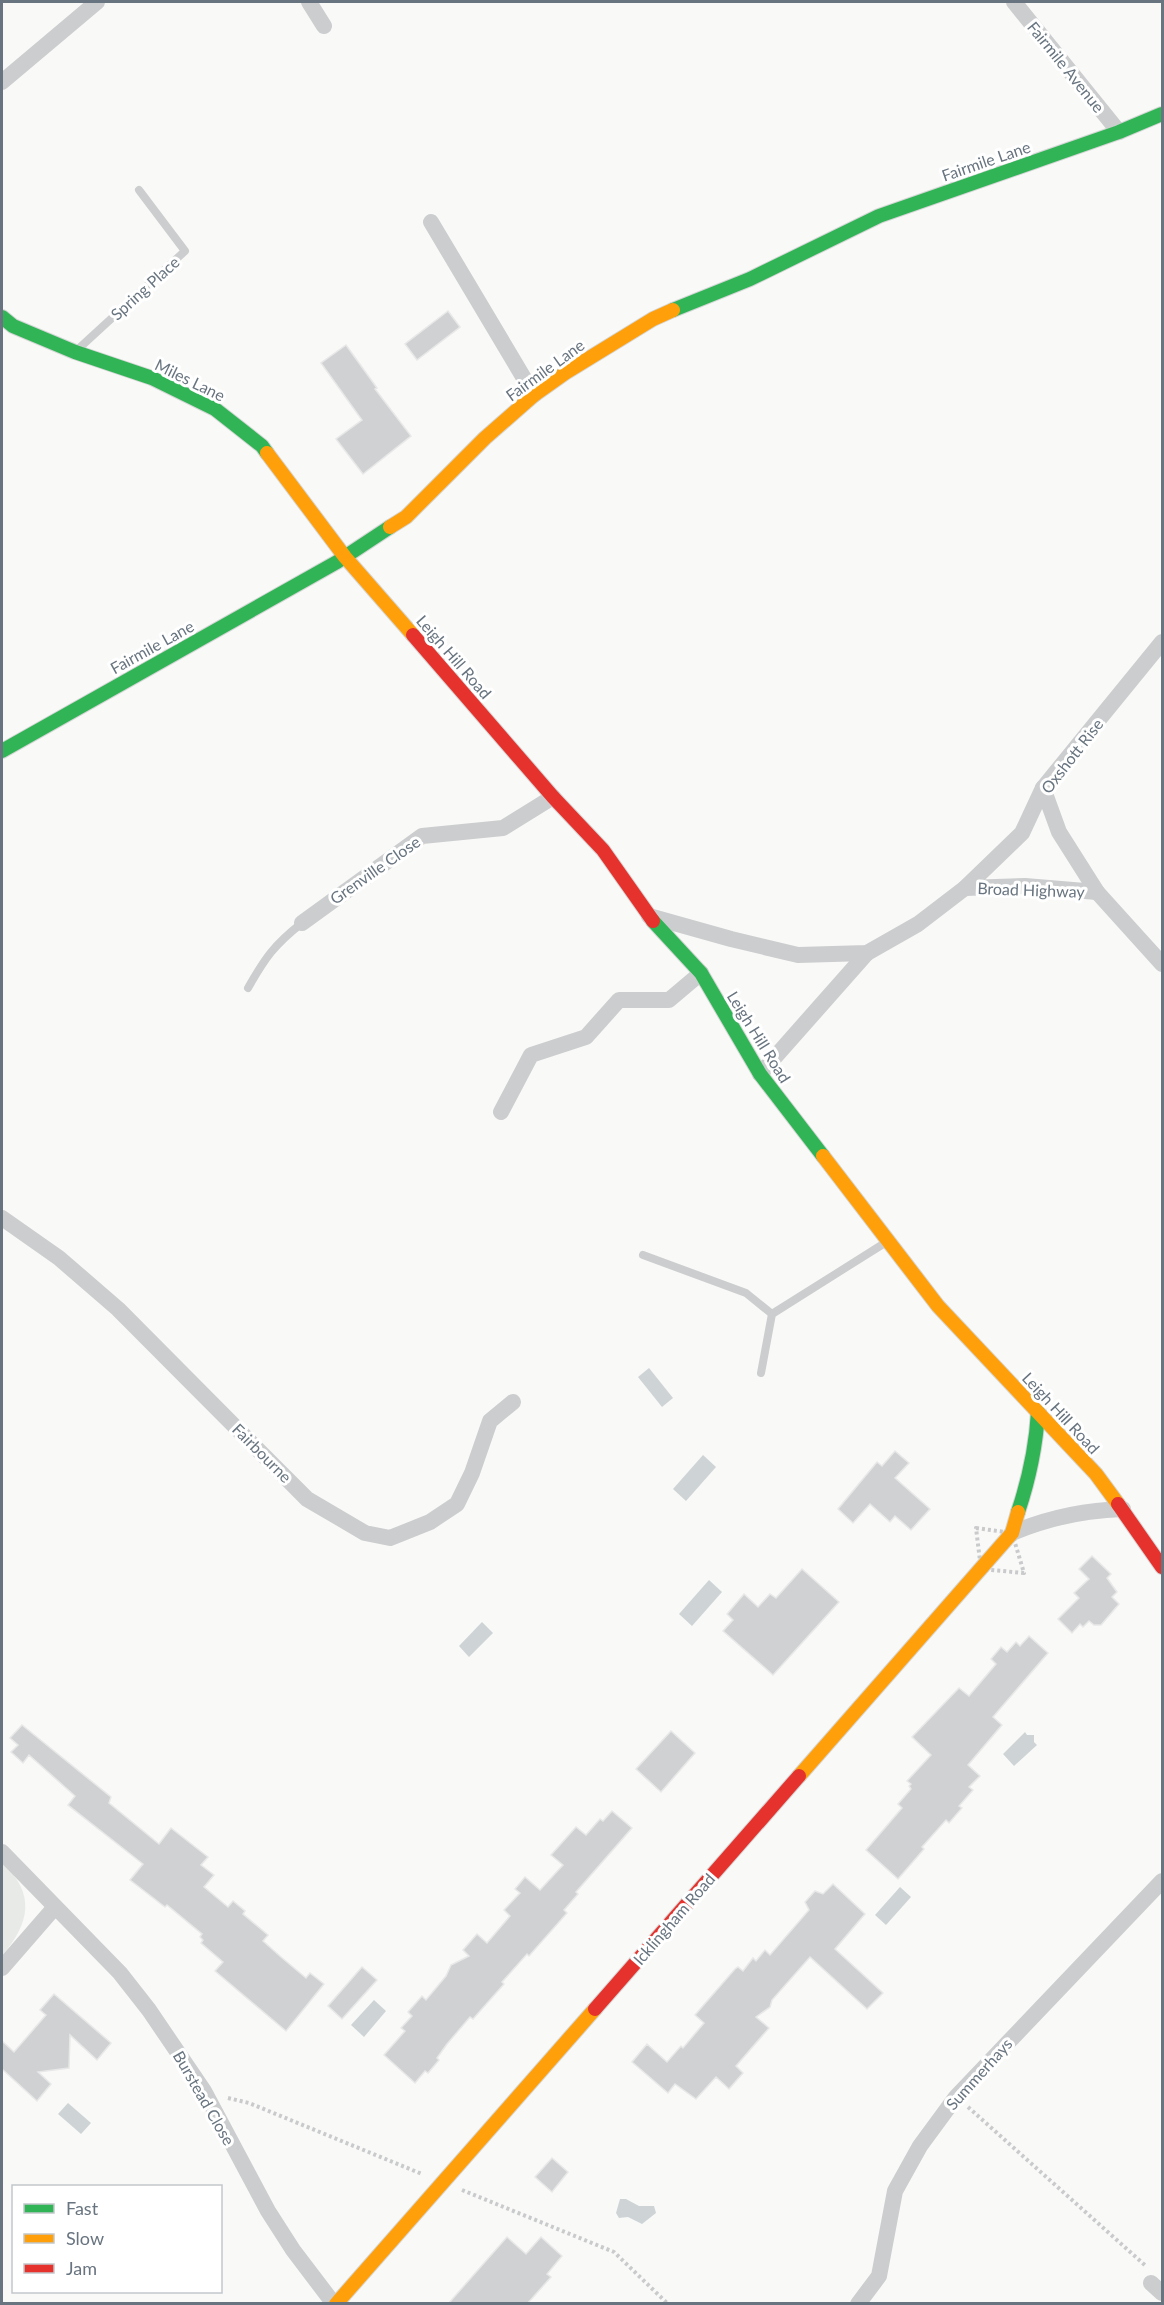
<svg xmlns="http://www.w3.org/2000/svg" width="1164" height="2305" font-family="Lato,sans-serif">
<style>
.green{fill:#e7eae6}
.water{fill:#ced4d6}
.building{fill:#cfd1d2;stroke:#e8e8e8;stroke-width:1.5}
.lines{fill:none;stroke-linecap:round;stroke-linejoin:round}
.fast-casing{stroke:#d5d6d6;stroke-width:16}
.slow-casing{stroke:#d5d6d6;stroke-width:16}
.jam-casing{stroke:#d5d6d6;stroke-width:16}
.path{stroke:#c9cacb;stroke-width:4;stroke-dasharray:3 3;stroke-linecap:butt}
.lane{stroke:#cccdce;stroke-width:8}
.street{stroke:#cccdce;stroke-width:16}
.fast{stroke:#30b455;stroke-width:14}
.slow{stroke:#ff9f0a;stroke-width:14}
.jam{stroke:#e5322d;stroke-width:14}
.labels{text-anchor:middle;stroke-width:6;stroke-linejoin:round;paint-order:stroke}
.street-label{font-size:16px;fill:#68747f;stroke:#fff}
</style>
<rect width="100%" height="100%" fill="#f9f9f8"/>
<path class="green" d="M 2,1862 C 36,1895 30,1922 2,1956 Z"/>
<g class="water">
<polygon points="649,1368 673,1398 662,1407 638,1377"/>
<polygon points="703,1455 716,1467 686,1501 673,1489"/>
<polygon points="709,1580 722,1592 692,1626 679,1614"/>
<polygon points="482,1622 493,1633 469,1657 459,1646"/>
<polygon points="1025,1732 1027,1735 1034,1735 1034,1742 1037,1745 1014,1766 1003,1754"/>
<polygon points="900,1887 911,1897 886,1925 875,1915"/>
<polygon points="374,2000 386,2011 364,2037 351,2025"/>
<polygon points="68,2103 91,2123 81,2134 58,2114"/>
<polygon points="620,2199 626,2199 639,2206 654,2206 656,2213 642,2224 628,2217 619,2218 616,2213"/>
</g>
<g class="building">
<polygon points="448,311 460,327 417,360 405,344"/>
<polygon points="346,345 377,388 375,389 411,436 363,474 336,439 362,420 321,363"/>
<polygon points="895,1451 909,1463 895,1478 930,1509 911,1530 895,1516 890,1522 870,1504 853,1523 838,1509 877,1462 882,1466"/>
<polygon points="1092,1556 1111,1574 1107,1578 1117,1592 1112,1597 1119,1604 1101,1625 1094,1625 1089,1621 1083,1627 1080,1624 1072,1633 1058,1619 1079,1598 1074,1593 1089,1579 1079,1569"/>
<polygon points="802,1569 839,1602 773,1675 723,1631 733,1620 727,1614 744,1594 758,1607 770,1594 776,1598"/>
<polygon points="1029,1636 1048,1653 993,1717 1002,1725 968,1765 980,1776 969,1787 973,1790 959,1806 962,1808 949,1823 946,1820 922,1847 924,1849 898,1879 866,1850 902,1808 898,1804 911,1789 909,1786 911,1784 907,1781 931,1755 912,1737 959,1688 969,1696 996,1664 991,1659 1001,1647 1007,1652 1016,1642 1020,1646"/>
<polygon points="22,1725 111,1797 109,1803 159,1844 171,1828 208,1857 201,1865 214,1875 204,1887 228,1907 233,1901 245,1911 243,1914 268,1935 263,1941 281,1957 306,1978 310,1973 324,1984 286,2031 215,1971 223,1962 201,1943 203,1940 200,1937 202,1934 167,1905 165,1907 130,1880 143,1864 68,1805 75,1796 29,1755 23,1763 11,1752 18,1745 10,1738"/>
<polygon points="671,1731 695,1753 661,1792 636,1769"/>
<polygon points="612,1811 632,1828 576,1892 578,1894 564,1910 567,1913 529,1956 527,1954 502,1982 504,1984 473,2019 470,2017 447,2044 437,2058 439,2060 434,2066 428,2073 425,2071 415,2083 384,2055 405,2031 401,2028 412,2016 408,2012 422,1996 426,2000 446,1976 451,1965 469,1956 463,1950 477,1934 487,1943 510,1916 504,1910 520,1893 515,1889 525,1877 540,1890 563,1865 551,1855 576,1827 586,1835 600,1819 603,1821"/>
<polygon points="833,1884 865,1914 835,1949 883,1993 867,2009 810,1957 772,2000 770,2007 756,2017 769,2028 736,2066 743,2073 729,2089 716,2077 696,2099 675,2084 668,2093 632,2062 647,2044 667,2062 681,2046 683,2048 704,2023 695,2015 735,1969 738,1967 743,1971 753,1958 756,1961 765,1950 770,1955 809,1910 805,1902 815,1891 823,1894"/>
<polygon points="362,1967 377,1980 342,2019 328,2006"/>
<polygon points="54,1994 111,2043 97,2060 70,2035 69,2068 38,2072 51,2084 37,2101 2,2069 2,2041 14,2052 46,2015 40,2010"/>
<polygon points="552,2158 568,2172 552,2192 535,2177"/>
<polygon points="507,2237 526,2254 541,2237 562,2256 547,2274 551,2277 527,2304 448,2304"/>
</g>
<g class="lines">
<g class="fast-casing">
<g id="fast">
<polyline points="673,310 750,279 879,216 1119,132 1162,114"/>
<polyline points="2,317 13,326 75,352 152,378 215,409 262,446 267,453"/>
<polyline points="2,751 337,562 390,527"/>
<polyline points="653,921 701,973 760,1074 823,1156"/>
<path d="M 1018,1512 C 1029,1479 1036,1447 1038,1412"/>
</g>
</g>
<g class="slow-casing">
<g id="slow">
<polyline points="267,453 345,557 413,635"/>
<polyline points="390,527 406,517 485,438 534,395 565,373 653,319 673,310"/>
<polyline points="823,1156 938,1306 1096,1474 1118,1504"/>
<polyline points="799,1776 1012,1533 1018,1512"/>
<polyline points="336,2304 595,2009"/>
</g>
</g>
<g class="jam-casing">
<g id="jam">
<polyline points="413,635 553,797 603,850 653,921"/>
<polyline points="1118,1504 1162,1567"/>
<polyline points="595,2009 799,1776"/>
</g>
</g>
<g class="path">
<polygon points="976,1528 1012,1533 1024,1573 981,1569"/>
<polyline points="228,2098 249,2103 422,2174"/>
<polyline points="968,2107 1146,2266"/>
<polyline points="462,2190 614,2252 668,2304"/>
</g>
<g class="lane">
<polyline points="76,351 185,251 139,190"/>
<path d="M 248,988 C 265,958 274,945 302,923"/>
<polyline points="643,1255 746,1293 772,1314"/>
<polyline points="761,1373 772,1314 888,1241"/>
</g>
<g class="street">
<polyline points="309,2 324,26"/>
<polyline points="1014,2 1119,132"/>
<polyline points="2,82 97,2"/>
<polyline points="431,222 534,395"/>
<polyline points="1043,788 1059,832 1097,892 1162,964"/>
<polyline points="965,888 1025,886 1097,892"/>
<polyline points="649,916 731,939 798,955 867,953 918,924 965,888 1022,833 1043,788 1162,642"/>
<polyline points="302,923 422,836 503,828 553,797"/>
<polyline points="760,1074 867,953"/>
<polyline points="501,1112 531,1055 586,1037 619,1000 669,1000 701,973"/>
<polyline points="2,1218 59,1258 118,1309 307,1499 365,1533 390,1538 430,1522 457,1504 472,1473 490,1421 513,1402"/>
<path d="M 1012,1533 C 1048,1518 1084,1510 1123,1509"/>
<polyline points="2,1852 120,1973 149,2010 204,2091 268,2211 293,2250 334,2304"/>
<polyline points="2,1968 55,1907"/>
<polyline points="1151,2283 1162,2293"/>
<polyline points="858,2304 879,2276 895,2191 920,2146 956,2097 1162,1881"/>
</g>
<use href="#fast" class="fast"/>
<use href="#slow" class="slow"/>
<use href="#jam" class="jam"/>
</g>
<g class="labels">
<g class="street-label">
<text transform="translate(1066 67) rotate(51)" y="6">Fairmile Avenue</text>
<text transform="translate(986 161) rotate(-19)" y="6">Fairmile Lane</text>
<text transform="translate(145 288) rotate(-42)" y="6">Spring Place</text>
<text transform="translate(545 370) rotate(-36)" y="6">Fairmile Lane</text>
<text transform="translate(190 380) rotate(26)" y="6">Miles Lane</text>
<text transform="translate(152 647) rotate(-29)" y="6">Fairmile Lane</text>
<text transform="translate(454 657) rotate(49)" y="6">Leigh Hill Road</text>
<text transform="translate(1072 756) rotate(-52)" y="6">Oxshott Rise</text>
<text transform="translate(375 870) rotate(-35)" y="6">Grenville Close</text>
<text transform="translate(1031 890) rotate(2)" y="6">Broad Highway</text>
<text transform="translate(759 1037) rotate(58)" y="6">Leigh Hill Road</text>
<text transform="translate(1061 1413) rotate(47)" y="6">Leigh Hill Road</text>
<text transform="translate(262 1453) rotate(45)" y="6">Fairbourne</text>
<text transform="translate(674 1919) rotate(-49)" y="6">Icklingham Road</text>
<text transform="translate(979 2074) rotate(-48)" y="6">Summerhays</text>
<text transform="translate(204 2098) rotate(60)" y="6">Burstead Close</text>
</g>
</g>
<rect width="1164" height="2305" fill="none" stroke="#68747f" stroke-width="6"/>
<rect x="12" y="2185" width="210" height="108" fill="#ffffff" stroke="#c3c7cc" stroke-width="1.5"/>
<rect x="24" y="2204" width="30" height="9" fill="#30b455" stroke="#c3c7cc" stroke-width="1.5"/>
<text x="66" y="2215" font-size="18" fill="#68747f">Fast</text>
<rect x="24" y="2234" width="30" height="9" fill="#ff9f0a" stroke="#c3c7cc" stroke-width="1.5"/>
<text x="66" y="2245" font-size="18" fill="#68747f">Slow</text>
<rect x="24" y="2264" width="30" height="9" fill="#e5322d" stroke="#c3c7cc" stroke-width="1.5"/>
<text x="66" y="2275" font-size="18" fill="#68747f">Jam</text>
</svg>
